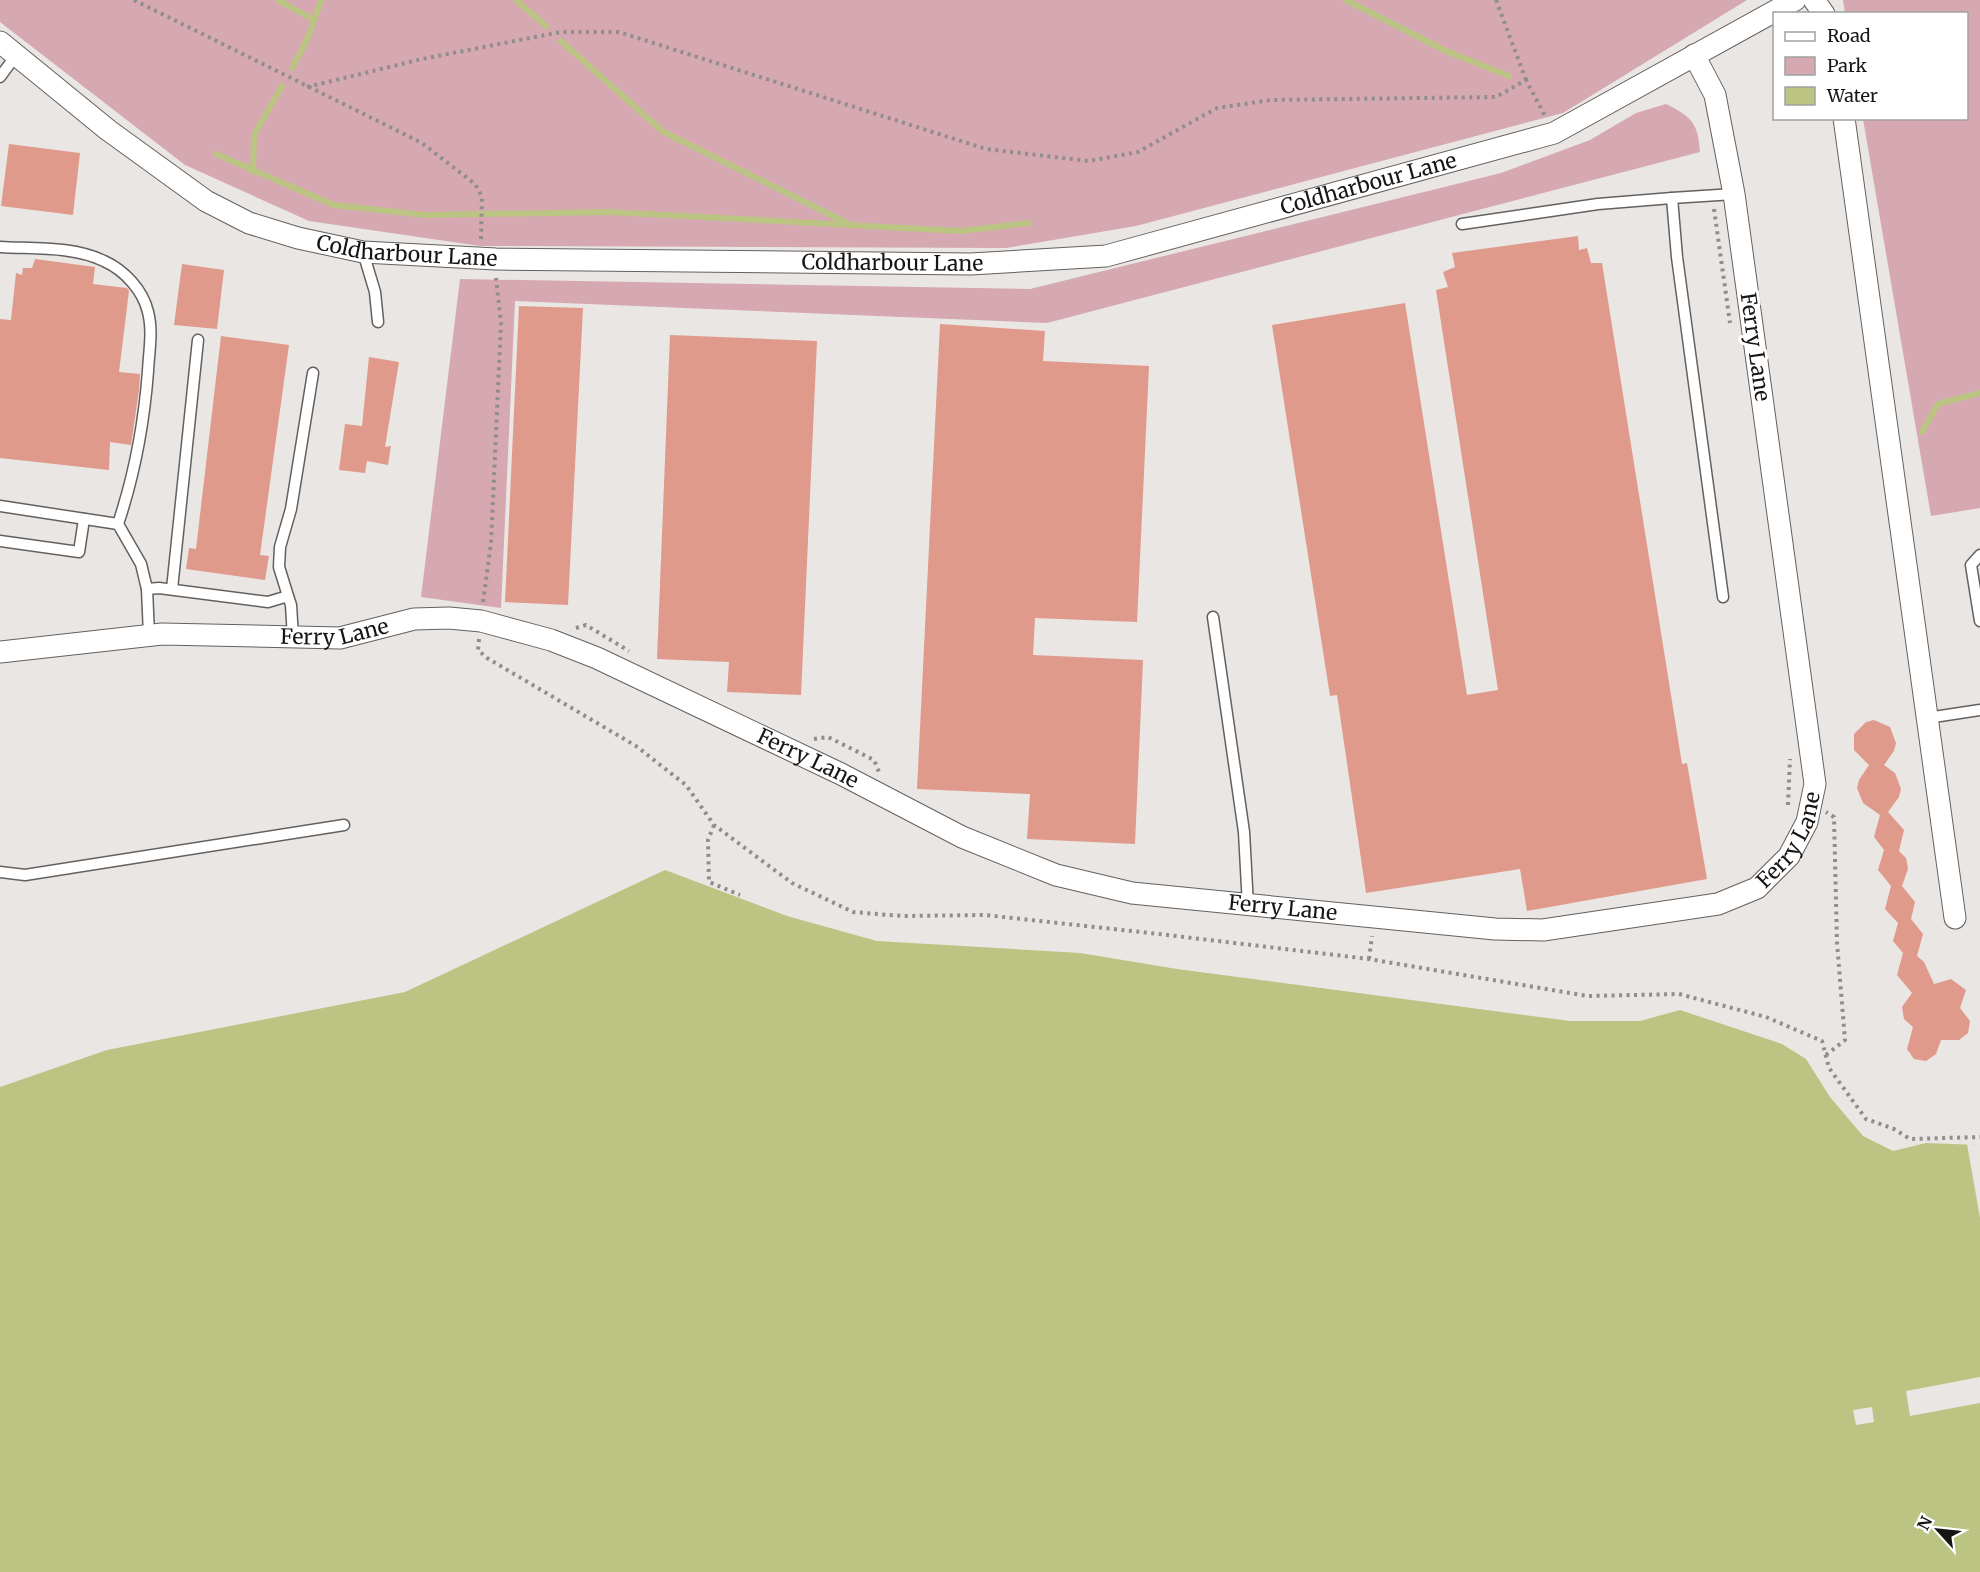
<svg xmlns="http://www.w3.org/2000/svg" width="1980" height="1572" font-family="Merriweather,serif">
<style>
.green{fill:#d5a8b2}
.water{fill:#bbc483}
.pier{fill:#eae6e3}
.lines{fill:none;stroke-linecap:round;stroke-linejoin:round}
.stream{stroke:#bbc483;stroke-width:6}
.building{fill:#df9a8c}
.service-casing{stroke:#64605e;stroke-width:13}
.minor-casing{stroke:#64605e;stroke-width:23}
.path{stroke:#908d8b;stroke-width:4;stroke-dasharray:3 4.5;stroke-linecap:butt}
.service{stroke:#fff;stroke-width:10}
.minor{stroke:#fff;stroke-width:21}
.labels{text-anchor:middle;stroke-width:6;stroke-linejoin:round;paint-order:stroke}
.street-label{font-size:21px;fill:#161514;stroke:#fff}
</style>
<rect width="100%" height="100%" fill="#eae6e3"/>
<g class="green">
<polygon points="0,0 1747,0 1563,113 1136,226 1006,248 480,246 309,221 185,165 0,22"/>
<polygon points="1843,0 1980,0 1980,508 1931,516 1863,119 1966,118 1966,14 1845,13"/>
<path d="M 1666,104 C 1692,117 1698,123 1700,152 L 1047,323 L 515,301 L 501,608 L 421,597 L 460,279 L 1030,289 L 1501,173 L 1590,140 L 1636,113 Z"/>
</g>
<polygon class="water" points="665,870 787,916 877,941 1080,953 1177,969 1570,1021 1640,1021 1680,1010 1782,1044 1806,1059 1830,1097 1863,1136 1893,1151 1926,1143 1980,1145 1980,1572 0,1572 0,1087 107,1050 405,992"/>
<g class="pier">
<polygon points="1967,1144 1980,1145 1980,1218"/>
<polygon points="1980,1377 1980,1403 1910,1416 1906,1391"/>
<polygon points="1872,1407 1874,1422 1856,1425 1853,1410"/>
</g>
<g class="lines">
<g class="stream">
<polyline points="278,0 314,20"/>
<polyline points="516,0 546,26"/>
<polyline points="1346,0 1446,51 1509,76"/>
<polyline points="561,41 662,131 849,224"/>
<polyline points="292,68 307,40 321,0"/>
<polyline points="216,154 334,205 425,215 610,212 961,231 1029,223"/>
<polyline points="253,172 254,135 282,86"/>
<polyline points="1922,432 1938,404 1980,393"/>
</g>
</g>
<g class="building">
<polygon points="9,144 80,153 73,215 1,206"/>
<polygon points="1578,236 1579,250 1587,248 1591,263 1602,263 1682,764 1687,763 1707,879 1527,911 1520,869 1366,893 1337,695 1330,696 1272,325 1405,303 1467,695 1498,690 1436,290 1448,287 1443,272 1455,267 1452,253"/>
<polygon points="35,259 95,267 93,284 127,288 129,291 119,372 140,374 139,390 131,445 110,442 109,470 0,458 0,319 11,320 16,273 22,275 23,268 32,268"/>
<polygon points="182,264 224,270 217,329 174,325"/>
<polygon points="519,306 583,308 568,605 505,602"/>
<polygon points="940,324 1045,331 1043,361 1149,366 1137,622 1035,618 1033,655 1143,660 1135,844 1027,839 1030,794 917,789"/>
<polygon points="670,335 817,341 801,695 727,692 729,662 657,659"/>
<polygon points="221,336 289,345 260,555 269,556 265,580 186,569 189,548 196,549"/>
<polygon points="369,357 399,362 385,447 391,446 388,465 367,461 365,473 339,470 345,424 362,426"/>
<polygon points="1874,720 1890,727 1896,743 1894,751 1884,765 1895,773 1901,789 1899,797 1888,812 1904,830 1899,851 1906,858 1908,869 1902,886 1915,902 1911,919 1923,934 1917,956 1924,962 1934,984 1951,979 1966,990 1960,1008 1970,1021 1968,1033 1959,1040 1941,1040 1936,1054 1926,1061 1914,1059 1907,1049 1913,1027 1904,1019 1902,1007 1912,993 1897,975 1903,953 1893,941 1898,923 1885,909 1891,886 1878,870 1884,850 1874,837 1880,815 1863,803 1857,788 1859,780 1869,765 1854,750 1854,734 1866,722"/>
</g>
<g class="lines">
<g class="service-casing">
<g id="service">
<polyline points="0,77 17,54"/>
<polyline points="1462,224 1598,204 1672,198"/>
<path d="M 0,247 C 34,249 73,246 104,261 C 124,270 143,290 148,312 C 153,331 149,351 148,371 C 144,424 135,473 118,524"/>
<polyline points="363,252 375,292 378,322"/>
<polyline points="0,506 118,524 141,564 147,589 149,635"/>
<polyline points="0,541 79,552 84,519"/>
<polyline points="1980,555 1971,565 1980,621"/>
<polyline points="147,589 159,588 268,602 288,596 291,605 293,637"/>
<polyline points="172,589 198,340"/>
<polyline points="288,596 279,567 280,547 291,509 313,373"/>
<polyline points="1723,597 1677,257 1672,198 1734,194"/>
<polyline points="1213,617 1244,832 1248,906"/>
<polyline points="1927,718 1980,710"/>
<polyline points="0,872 25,875 344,825"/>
</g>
</g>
<g class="minor-casing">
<g id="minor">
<polyline points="1814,0 1824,14"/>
<path id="s1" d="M 0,42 L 108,130 L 206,201 L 249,223 L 298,238 L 363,252 L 496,259 L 971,264 L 1106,256 L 1554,133 L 1795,0"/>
<polyline points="1844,118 1955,918"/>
<path id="s2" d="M 0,652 L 162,634 L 340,638 L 414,619 L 449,618 L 481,621 L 551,640 L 597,658 L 841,774 L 962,837 L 1056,875 L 1132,893 L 1495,929 L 1543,930 L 1718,904 L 1757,888 L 1789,856 L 1807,822 L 1815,784 L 1734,194 L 1715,95 L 1694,55"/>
</g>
</g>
<g class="path">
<polyline points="134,0 422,143 475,184 482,197 481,240"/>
<polyline points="1496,0 1526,80"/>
<polyline points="307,87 422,59 561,32 619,32 986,149 1089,161 1138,152 1217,108 1271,100 1496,97 1526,80 1545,116"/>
<polyline points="1714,209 1730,323"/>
<polyline points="483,602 491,543 501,323 496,278"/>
<polyline points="576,628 586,625 629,651"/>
<polyline points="479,639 478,650 487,658 636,746 686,785 714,825 792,883 853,912 902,916 985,915 1159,934 1369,959 1587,996 1679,994 1766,1017 1822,1041 1829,1068 1866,1119 1894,1129 1910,1139 1980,1137"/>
<polyline points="814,739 828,737 874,760 879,772"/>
<polyline points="1788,805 1790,759"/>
<polyline points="714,825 708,840 709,882 740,895"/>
<polyline points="1369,959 1372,936"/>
<polyline points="1826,1055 1845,1040 1837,943 1834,817 1826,812"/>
</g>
<use href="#service" class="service"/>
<use href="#minor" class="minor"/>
</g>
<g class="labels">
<g class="street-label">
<text dy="7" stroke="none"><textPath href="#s1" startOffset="1442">Coldharbour Lane</textPath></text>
<text dy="7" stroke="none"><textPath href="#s1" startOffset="470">Coldharbour Lane</textPath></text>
<text dy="7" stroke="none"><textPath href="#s1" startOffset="956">Coldharbour Lane</textPath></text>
<text transform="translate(1755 347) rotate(82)" y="7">Ferry Lane</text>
<text dy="7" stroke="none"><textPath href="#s2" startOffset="336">Ferry Lane</textPath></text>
<text dy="7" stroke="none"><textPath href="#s2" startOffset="840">Ferry Lane</textPath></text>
<text dy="7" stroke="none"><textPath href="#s2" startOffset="1884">Ferry Lane</textPath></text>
<text dy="7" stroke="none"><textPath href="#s2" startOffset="1344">Ferry Lane</textPath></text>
</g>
</g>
<rect x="1773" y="12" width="195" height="108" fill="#ffffff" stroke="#a2a1a1" stroke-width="1.5"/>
<rect x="1785" y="32" width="30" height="9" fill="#ffffff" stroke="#a2a1a1" stroke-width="1.5"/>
<text x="1827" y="42" font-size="18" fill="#161514">Road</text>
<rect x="1785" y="57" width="30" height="18" fill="#d5a8b2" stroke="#a2a1a1" stroke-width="1.5"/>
<text x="1827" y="72" font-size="18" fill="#161514">Park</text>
<rect x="1785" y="87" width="30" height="18" fill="#bbc483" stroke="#a2a1a1" stroke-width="1.5"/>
<text x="1827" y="102" font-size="18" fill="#161514">Water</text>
<g transform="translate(1938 1530) rotate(297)" stroke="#ffffff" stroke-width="4.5" paint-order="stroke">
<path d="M0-4.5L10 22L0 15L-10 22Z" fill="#161514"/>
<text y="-9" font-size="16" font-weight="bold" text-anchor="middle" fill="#161514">N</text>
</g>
</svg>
